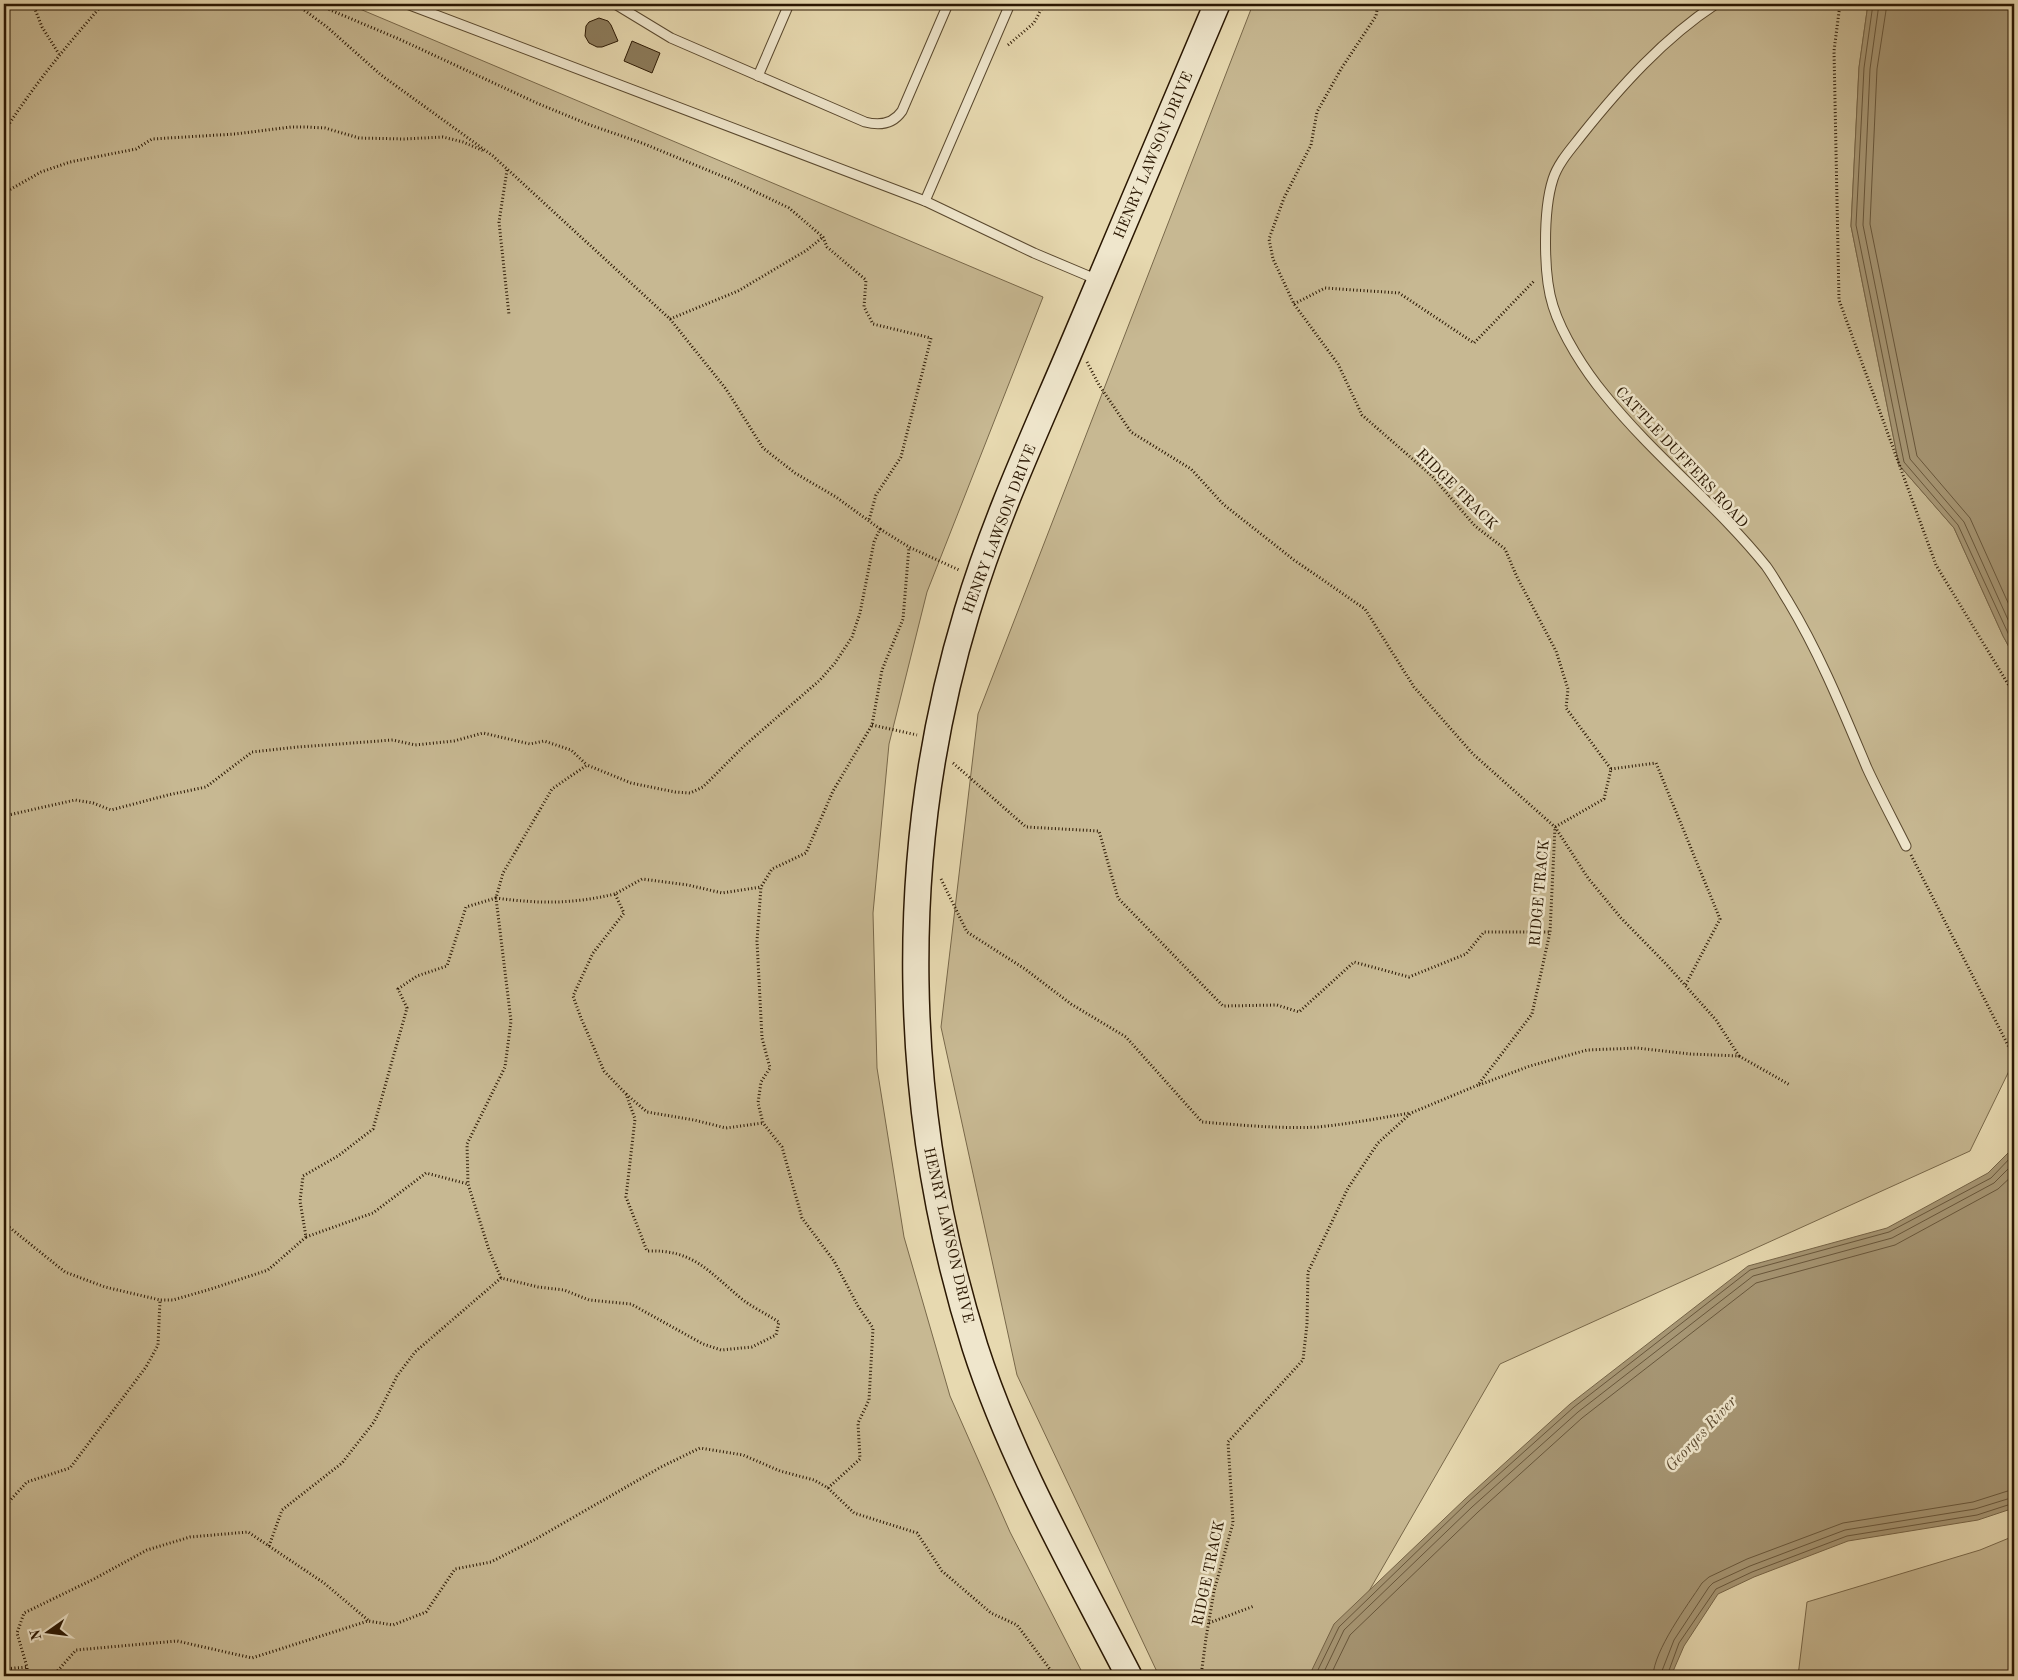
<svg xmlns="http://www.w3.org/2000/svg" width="2018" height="1680" font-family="'Old Standard TT',serif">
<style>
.green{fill:#c7b892;stroke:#78684a}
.water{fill:#a79775;stroke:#756447}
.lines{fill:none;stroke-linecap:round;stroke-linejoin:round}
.shore{stroke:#68573c;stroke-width:1}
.building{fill:#8c7c5c;stroke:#2a1702}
.lane-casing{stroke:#59482e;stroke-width:11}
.secondary-casing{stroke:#2a1702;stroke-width:28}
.path{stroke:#2a1702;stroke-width:3;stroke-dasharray:1 2.5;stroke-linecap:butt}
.lane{stroke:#efe6cc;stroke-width:9}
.secondary{stroke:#efe6cc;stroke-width:25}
.labels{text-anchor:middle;stroke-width:5;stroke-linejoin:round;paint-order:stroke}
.street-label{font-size:15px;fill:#2a1702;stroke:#efe6cc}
.water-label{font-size:16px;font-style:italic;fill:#5c4a30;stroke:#efe6cc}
</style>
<rect width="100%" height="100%" fill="#e7d9b0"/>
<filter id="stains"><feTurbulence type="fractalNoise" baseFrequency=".004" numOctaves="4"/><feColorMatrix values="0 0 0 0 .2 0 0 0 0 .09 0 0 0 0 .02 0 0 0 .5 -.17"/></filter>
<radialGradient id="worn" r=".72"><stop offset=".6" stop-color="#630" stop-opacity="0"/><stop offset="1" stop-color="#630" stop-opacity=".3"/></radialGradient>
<g class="green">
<polygon points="4,4 348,4 1043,297 927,592 889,744 873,913 877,1068 904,1237 950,1396 1010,1532 1084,1676 4,1676"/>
<polygon points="1253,4 1868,4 1859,68 1851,226 1899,465 1954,528 2003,636 2014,656 2014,1081 2009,1071 1970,1151 1500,1364 1320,1676 1159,1676 1017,1375 941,1027 978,714"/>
<polygon points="2014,1536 2014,1676 1798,1676 1807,1602 1980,1550"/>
</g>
<g class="water">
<polygon points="1868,4 2014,4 2014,656 2003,636 1954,528 1899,465 1851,226 1859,67"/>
<polygon points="2014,1147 2014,1508 1978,1520 1848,1541 1754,1577 1718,1594 1684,1646 1671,1676 1309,1676 1334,1624 1465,1499 1570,1404 1748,1266 1887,1228 1988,1173"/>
</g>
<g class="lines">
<g class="shore">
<polyline points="1873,4 1864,68 1856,225 1904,462 1958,525 2014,646"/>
<polyline points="1879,4 1870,69 1863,225 1910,459 1964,522 2014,633"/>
<polyline points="1887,4 1877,69 1870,224 1917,456 1970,518 2014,616"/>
<polyline points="1315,1676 1339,1627 1468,1502 1574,1407 1750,1270 1889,1232 1991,1178 2014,1154"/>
<polyline points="1322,1676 1344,1630 1472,1507 1578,1412 1753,1276 1892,1238 1994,1183 2014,1163"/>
<polyline points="1330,1676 1350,1635 1478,1512 1582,1418 1756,1283 1895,1245 1998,1189 2014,1174"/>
<path d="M 1653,1676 C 1654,1650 1687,1606 1702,1583 L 1709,1577 L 1747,1559 L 1843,1523 L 1973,1502 L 2014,1489"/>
<polyline points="1660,1676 1674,1640 1709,1587 1713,1583 1750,1566 1845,1530 1975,1509 2014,1497"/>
<polyline points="1667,1676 1679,1643 1716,1589 1752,1572 1847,1536 1977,1515 2014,1503"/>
</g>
</g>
<g class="building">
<polygon points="599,18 608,21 611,25 618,41 602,47 597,47 589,43 585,36 586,26 589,22"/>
<polygon points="632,41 660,53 652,73 624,61"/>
</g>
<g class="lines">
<g class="lane-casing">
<g id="lane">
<polyline points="407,4 925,201 1034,253 1098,280"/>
<path d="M 615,4 L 671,38 L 865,122 C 880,126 893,124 902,111 L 948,4"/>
<path d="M 1716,4 C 1664,38 1620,87 1581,136 C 1571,149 1558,163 1553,179 C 1543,210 1543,275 1553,306 C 1562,335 1585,371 1605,395 C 1654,456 1717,505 1766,566 C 1774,577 1781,590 1788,601 C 1820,654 1843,711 1867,768 C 1879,794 1893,820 1906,846"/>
<polyline points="758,76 789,4"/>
<polyline points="925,201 1010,4"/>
</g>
</g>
<g class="secondary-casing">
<path id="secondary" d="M 1129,1676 C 1074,1569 1012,1462 975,1347 C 900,1109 895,851 967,612 C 995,518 1037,429 1075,339 C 1122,227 1170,116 1217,4"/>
</g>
<g class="path">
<polyline points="33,4 42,27 59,54"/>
<polyline points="316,4 399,39 539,104 590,125 642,143 729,179 789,208 823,237 827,247 866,280 864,307 873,324 931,338 901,457 876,495 869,520"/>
<polyline points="1840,4 1834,51 1839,300 1936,565 2014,694"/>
<polyline points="1008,45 1034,23 1044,4"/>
<path d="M 4,132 C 33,86 67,45 103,4"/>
<polyline points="507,170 499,222 509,315"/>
<polyline points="4,193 41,172 70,162 136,149 152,139 235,134 291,127 307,127 325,128 359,138 404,139 443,137 463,142 484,151"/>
<polyline points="1294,304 1325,288 1399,293 1474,343 1535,280"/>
<polyline points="670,319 738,291 807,250 823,237"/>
<polyline points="1087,362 1099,385 1131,432 1191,469 1223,504 1294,560 1365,609 1414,687 1473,754 1555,827 1588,878 1621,918 1667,965 1716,1020 1739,1056 1690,1054 1637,1048 1587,1050 1530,1066 1479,1085"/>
<polyline points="880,529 909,547 959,570"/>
<polyline points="872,725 917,735"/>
<polyline points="953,763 1026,827 1099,831 1118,898 1223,1006 1277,1005 1299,1012 1354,962 1409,977 1466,954 1484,932 1550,932"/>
<polyline points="1611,769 1656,763 1720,919 1685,986"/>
<polyline points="4,816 75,800 93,803 111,810 168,795 206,787 252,752 298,747 393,740 415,745 454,741 483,733 530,744 544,741 571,750 587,765"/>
<polyline points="1911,855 2014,1057"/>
<path d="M 941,879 L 967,932 L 1025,969 L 1071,1004 L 1126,1037 L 1202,1122 C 1240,1125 1280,1129 1318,1127 C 1349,1124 1380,1118 1410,1113"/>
<polyline points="1739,1056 1790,1085"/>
<polyline points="626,1094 647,1112 694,1120 726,1128 763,1123"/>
<polyline points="4,1223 65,1272 105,1287 160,1300"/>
<polyline points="306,1237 373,1213 426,1173 468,1184"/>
<path d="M 501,1278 L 489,1250 L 468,1184 L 467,1144 L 505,1067 L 511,1021 L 496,898 C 540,904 572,904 615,894"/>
<polyline points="828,1488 860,1459 858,1423 869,1400 873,1328 858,1306 834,1261 802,1218 782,1147 763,1123 758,1103 761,1082 770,1068 762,1038 757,941 761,887 772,869 806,853 833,791 872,725 882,670 903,619 909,547"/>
<polyline points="4,1507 27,1482 70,1468 146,1367 158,1345 160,1300 173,1300 211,1289 268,1270 306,1237 300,1201 303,1176 338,1156 373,1129 407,1008 398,989 417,976 447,966 466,907 496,898 503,873 552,789 587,765 631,783 675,792 690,793 703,787 744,746 820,680 835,663 852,637 860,613 874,542 880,529 836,497 795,473 763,448 726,389 670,319 493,156 381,75 327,27 296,4"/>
<path d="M 269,1546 L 282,1510 L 342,1463 L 374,1422 L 397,1376 L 415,1352 L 501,1278 L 538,1287 L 564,1290 L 589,1300 L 631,1304 L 703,1344 L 721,1350 L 752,1347 L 776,1335 L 779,1322 C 768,1315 754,1308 743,1300 C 710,1273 694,1249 647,1251 L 626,1197 L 635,1119 L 626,1094 L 604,1071 L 581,1018 L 573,996 L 593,953 L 624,913 L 615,894 L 642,879 L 688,885 L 722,893 L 761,887"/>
<polyline points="1209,1623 1254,1606"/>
<polyline points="4,1669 27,1667"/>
<polyline points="27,1676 27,1667 17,1633 24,1613 94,1579 147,1550 190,1537 248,1532 324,1583 368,1620"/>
<polyline points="53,1676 76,1650 177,1641 252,1658 368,1621 393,1625 426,1612 455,1569 491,1562 534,1540 661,1467 700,1448 743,1455 780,1471 814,1480 828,1488 854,1513 917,1533 942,1571 991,1613 1017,1625 1055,1676"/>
<polyline points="1201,1676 1206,1638 1214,1591 1233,1523 1228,1442 1303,1360 1307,1324 1308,1272 1348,1188 1378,1143 1411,1113 1478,1085 1532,1014 1550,932 1555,827 1604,799 1611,769 1566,708 1568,689 1556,651 1517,577 1505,549 1475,526 1432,476 1362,415 1338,364 1294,304 1273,259 1269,239 1284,198 1311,145 1317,112 1341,69 1376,16 1378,4"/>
</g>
<use href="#lane" class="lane"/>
<use href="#secondary" class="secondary"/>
</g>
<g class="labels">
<g class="street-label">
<text transform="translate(1153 155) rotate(-67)" y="5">HENRY LAWSON DRIVE</text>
<text transform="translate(1682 457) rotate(47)" y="5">CATTLE DUFFERS ROAD</text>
<text transform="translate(1457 489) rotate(45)" y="5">RIDGE TRACK</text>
<text transform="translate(999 529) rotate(-69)" y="5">HENRY LAWSON DRIVE</text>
<text transform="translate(1539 893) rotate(-85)" y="5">RIDGE TRACK</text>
<text transform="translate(949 1235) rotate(77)" y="5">HENRY LAWSON DRIVE</text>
<text transform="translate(1208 1573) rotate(-78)" y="5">RIDGE TRACK</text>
</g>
<g class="water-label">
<text transform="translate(1700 1433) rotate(-47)" y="6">Georges River</text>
</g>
</g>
<rect width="2018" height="1680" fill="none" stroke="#e7d9b0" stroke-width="20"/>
<rect x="5" y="5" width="2008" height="1670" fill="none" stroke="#2a1702" stroke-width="2.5"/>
<rect x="10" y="10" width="1998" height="1660" fill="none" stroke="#2a1702"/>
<g transform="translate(48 1632) rotate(256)" stroke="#efe6cc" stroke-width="4" paint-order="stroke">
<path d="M0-4L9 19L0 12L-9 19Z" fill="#2a1702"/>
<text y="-8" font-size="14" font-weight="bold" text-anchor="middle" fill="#2a1702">N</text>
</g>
<rect width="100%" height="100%" filter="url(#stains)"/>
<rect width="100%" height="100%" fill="url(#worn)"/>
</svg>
